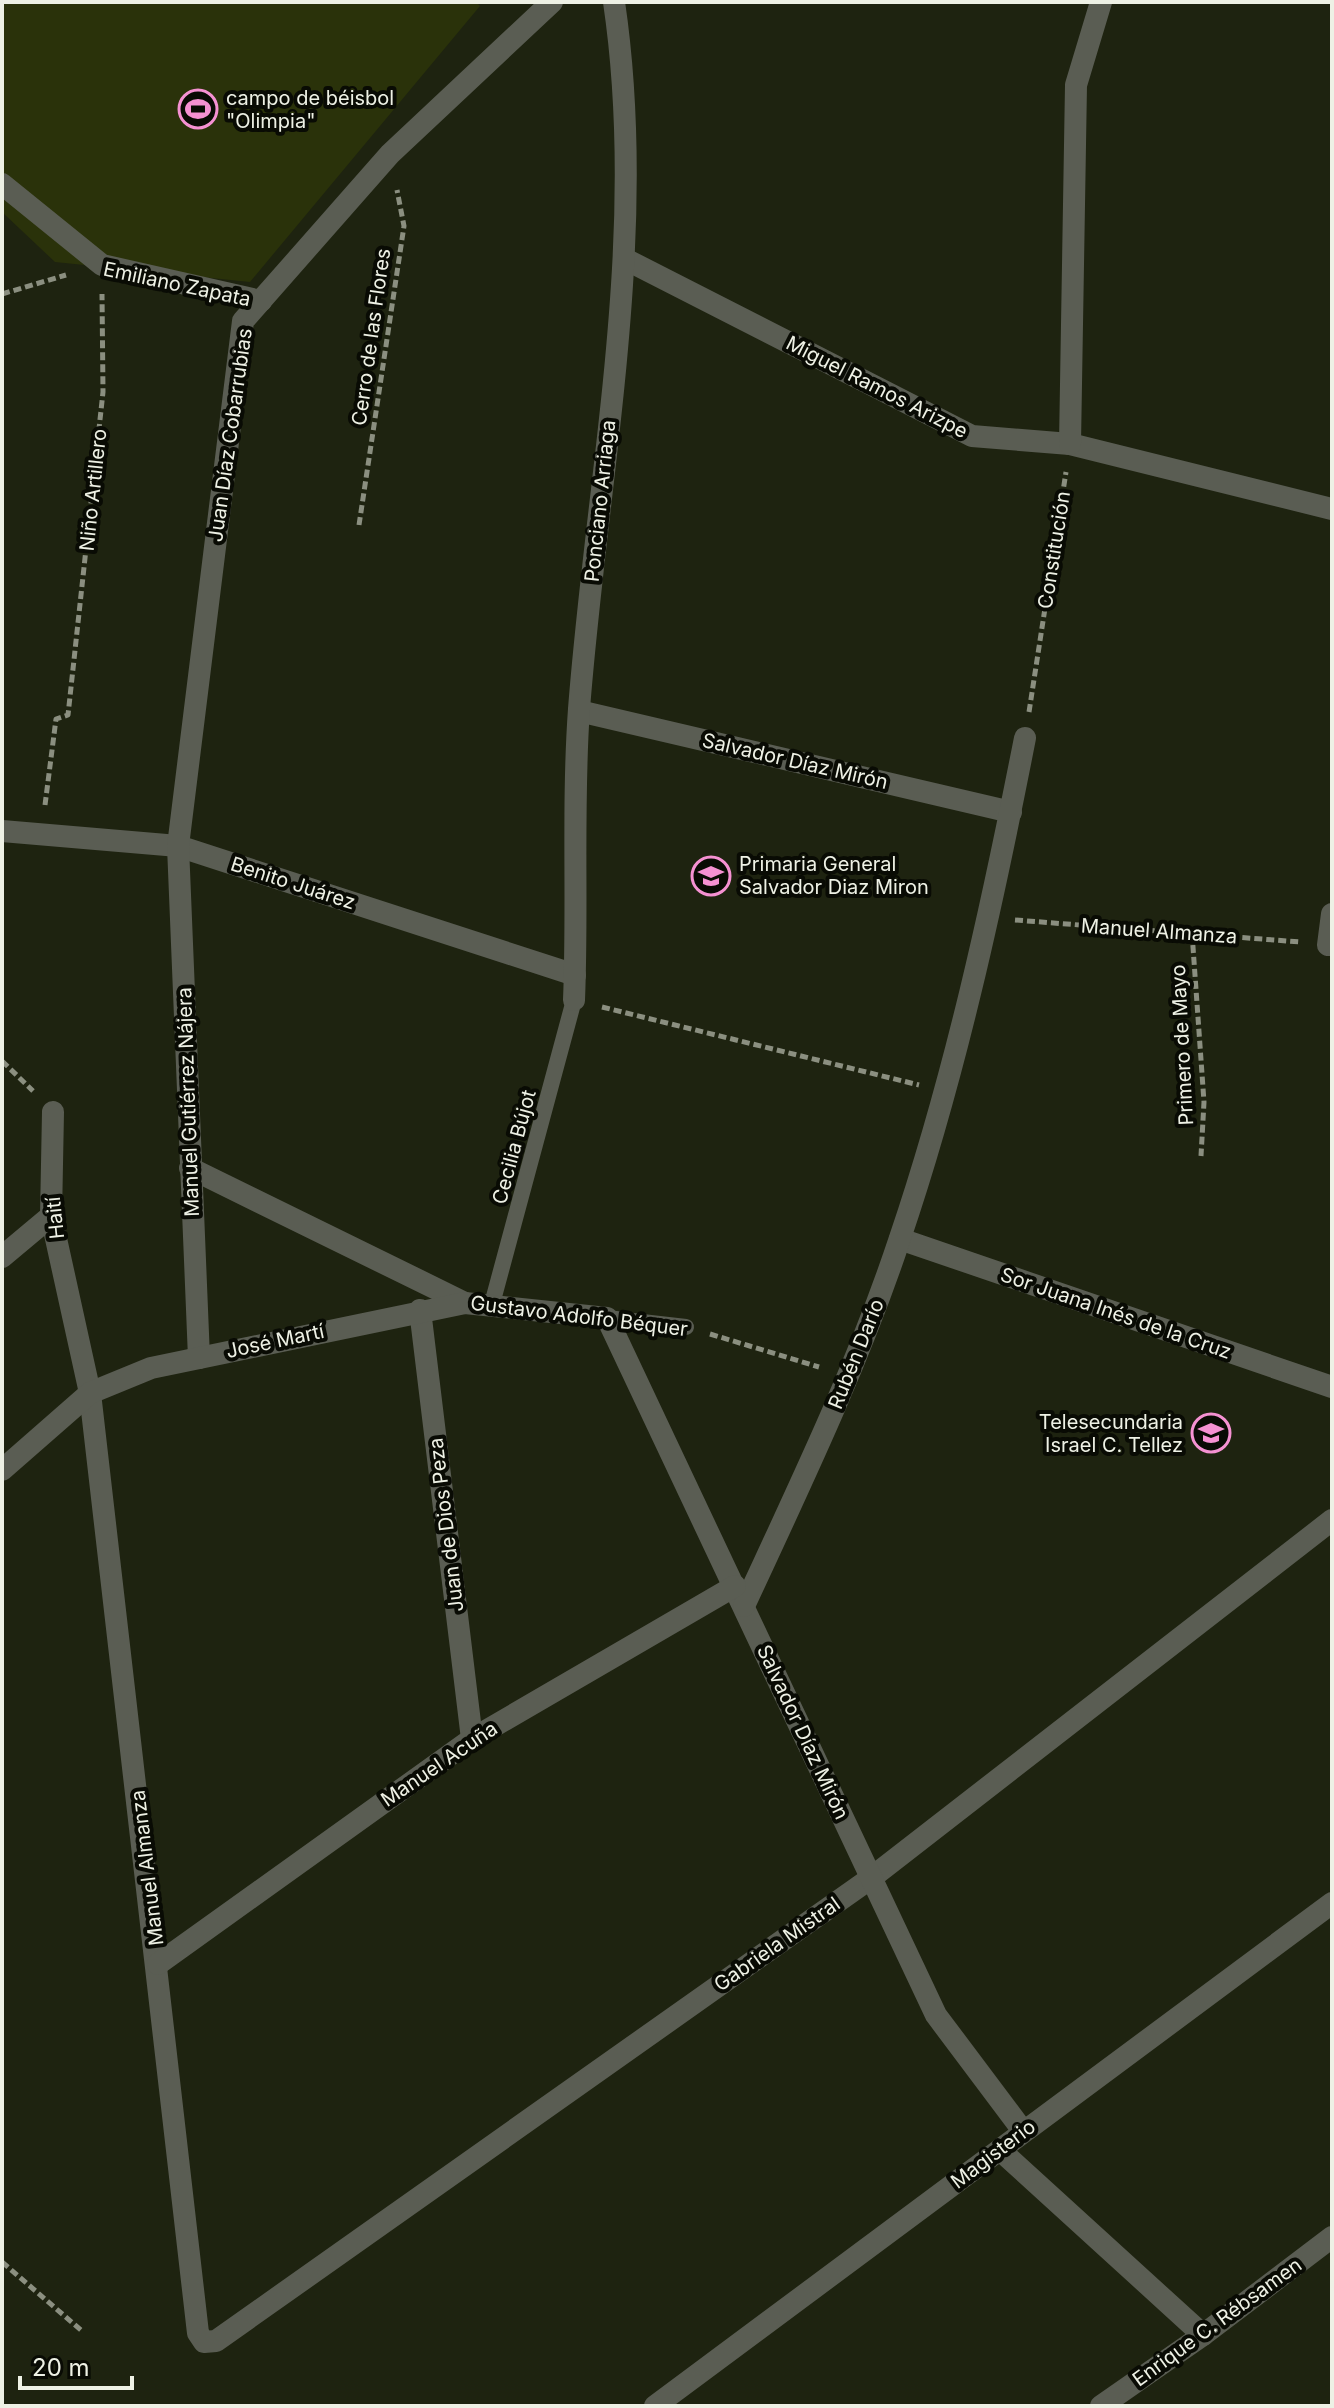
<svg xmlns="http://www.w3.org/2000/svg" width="1334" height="2408" font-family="Inter,sans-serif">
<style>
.green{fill:#2a320a}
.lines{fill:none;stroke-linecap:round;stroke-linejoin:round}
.path{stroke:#8b8f80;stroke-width:5;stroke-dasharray:8 4;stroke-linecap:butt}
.service{stroke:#5a5d53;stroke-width:16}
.minor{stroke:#5a5d53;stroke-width:22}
.labels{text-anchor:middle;stroke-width:8;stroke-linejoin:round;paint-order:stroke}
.poi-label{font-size:20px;fill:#eef1e5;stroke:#090b04;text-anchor:start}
.street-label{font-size:20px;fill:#eef1e5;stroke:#090b04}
</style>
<rect width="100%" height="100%" fill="#1e2310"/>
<polygon class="green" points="2,2 476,2 480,6 250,282 55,262 2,212"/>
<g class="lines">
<g class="path">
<polyline points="2,294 66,275"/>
<polyline points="359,525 404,226 397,190"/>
<polyline points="1029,712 1066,472"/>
<polyline points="45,805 56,719 68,715 103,392 102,294"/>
<polyline points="1015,920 1300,942"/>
<polyline points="1192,933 1204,1102 1201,1156"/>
<polyline points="602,1007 919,1085"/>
<polyline points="2,1061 33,1091"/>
<polyline points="710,1334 819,1367"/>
<polyline points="2,2262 82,2331"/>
</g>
<g class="service">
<polyline points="492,1304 574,1000"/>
<polyline points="607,1318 686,1327"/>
</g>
<g class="minor">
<polyline points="2,184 102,265 261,301"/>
<polyline points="625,259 972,436 1070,444 1332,509"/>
<polyline points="1070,444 1076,85 1101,2"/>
<polyline points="579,711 1011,812"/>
<polyline points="2,831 178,846 575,975"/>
<polyline points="1332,914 1328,945 1332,945"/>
<path d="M 574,1000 C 578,904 572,806 579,709 C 597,474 649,238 614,2"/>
<polyline points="53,1112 51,1216 90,1393 198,2333 204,2342 216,2341 871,1878 1332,1520"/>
<polyline points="190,1168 465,1303 607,1318 936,2015 1023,2131"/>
<polyline points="900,1239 1332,1387"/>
<polyline points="2,1257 51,1216"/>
<polyline points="420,1310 472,1739"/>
<polyline points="199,1358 178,846 243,321 390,154 552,2"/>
<polyline points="2,1470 90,1393 151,1368 465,1303"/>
<path d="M 744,1606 C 800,1485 858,1365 900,1238 C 955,1076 992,906 1025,738"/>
<polyline points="158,1964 472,1739 735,1586"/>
<polyline points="1000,2150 1203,2335"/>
<polyline points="655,2406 1332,1903"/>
<polyline points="1101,2406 1203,2335 1332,2237"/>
</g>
</g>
<defs>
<g id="stadium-ring" transform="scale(2)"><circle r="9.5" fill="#090b04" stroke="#f591d2" stroke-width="1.5"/><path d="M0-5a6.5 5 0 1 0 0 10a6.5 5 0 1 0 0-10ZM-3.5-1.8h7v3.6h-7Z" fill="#f591d2"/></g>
<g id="school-ring" transform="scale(2)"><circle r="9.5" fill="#090b04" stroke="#f591d2" stroke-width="1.5"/><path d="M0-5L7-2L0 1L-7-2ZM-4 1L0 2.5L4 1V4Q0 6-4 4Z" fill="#f591d2"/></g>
</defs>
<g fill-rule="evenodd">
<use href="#stadium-ring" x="198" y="109"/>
<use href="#school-ring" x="711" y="876"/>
<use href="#school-ring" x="1211" y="1433"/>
</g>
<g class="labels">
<g class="poi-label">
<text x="226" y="105">campo de béisbol<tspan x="226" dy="23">"Olimpia"</tspan></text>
<text x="739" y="871">Primaria General<tspan x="739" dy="23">Salvador Diaz Miron</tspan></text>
<text x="1183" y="1429" text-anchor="end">Telesecundaria<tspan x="1183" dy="23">Israel C. Tellez</tspan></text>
</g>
<g class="street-label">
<text transform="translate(177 284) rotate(12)" y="7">Emiliano Zapata</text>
<text transform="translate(371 337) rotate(-82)" y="7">Cerro de las Flores</text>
<text transform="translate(877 387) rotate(27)" y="7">Miguel Ramos Arizpe</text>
<text transform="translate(230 435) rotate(-82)" y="7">Juan Díaz Cobarrubias</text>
<text transform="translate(93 490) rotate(-84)" y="7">Niño Artillero</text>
<text transform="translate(600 501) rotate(-84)" y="7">Ponciano Arriaga</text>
<text transform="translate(1054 550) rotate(-81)" y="7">Constitución</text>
<text transform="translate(795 761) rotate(13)" y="7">Salvador Díaz Mirón</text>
<text transform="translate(293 883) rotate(18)" y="7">Benito Juárez</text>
<text transform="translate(1159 931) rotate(4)" y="7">Manuel Almanza</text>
<text transform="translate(1182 1045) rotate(-93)" y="7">Primero de Mayo</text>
<text transform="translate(188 1102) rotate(-92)" y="7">Manuel Gutiérrez Nájera</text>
<text transform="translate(514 1147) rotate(-75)" y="7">Cecilia Bújot</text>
<text transform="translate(55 1218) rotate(-96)" y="7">Haití</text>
<text transform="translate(1116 1313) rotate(19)" y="7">Sor Juana Inés de la Cruz</text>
<text transform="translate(579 1316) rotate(7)" y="7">Gustavo Adolfo Béquer</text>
<text transform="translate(275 1341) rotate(-12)" y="7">José Martí</text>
<text transform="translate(856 1354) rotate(-68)" y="7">Rubén Darío</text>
<text transform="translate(446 1525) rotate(-97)" y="7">Juan de Dios Peza</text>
<text transform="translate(803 1732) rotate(65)" y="7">Salvador Díaz Mirón</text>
<text transform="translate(439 1764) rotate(-34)" y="7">Manuel Acuña</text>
<text transform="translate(147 1868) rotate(-97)" y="7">Manuel Almanza</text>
<text transform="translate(777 1944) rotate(-35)" y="7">Gabriela Mistral</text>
<text transform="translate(993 2154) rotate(-37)" y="7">Magisterio</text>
<text transform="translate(1217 2322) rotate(-36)" y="7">Enrique C. Rébsamen</text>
</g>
</g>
<rect width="1334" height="2408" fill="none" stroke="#eef1e5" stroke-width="8"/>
<path d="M20 2376v12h112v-12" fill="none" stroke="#eef1e5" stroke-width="4"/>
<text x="32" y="2376" font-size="24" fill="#eef1e5" stroke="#090b04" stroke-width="6" paint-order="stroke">20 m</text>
</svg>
